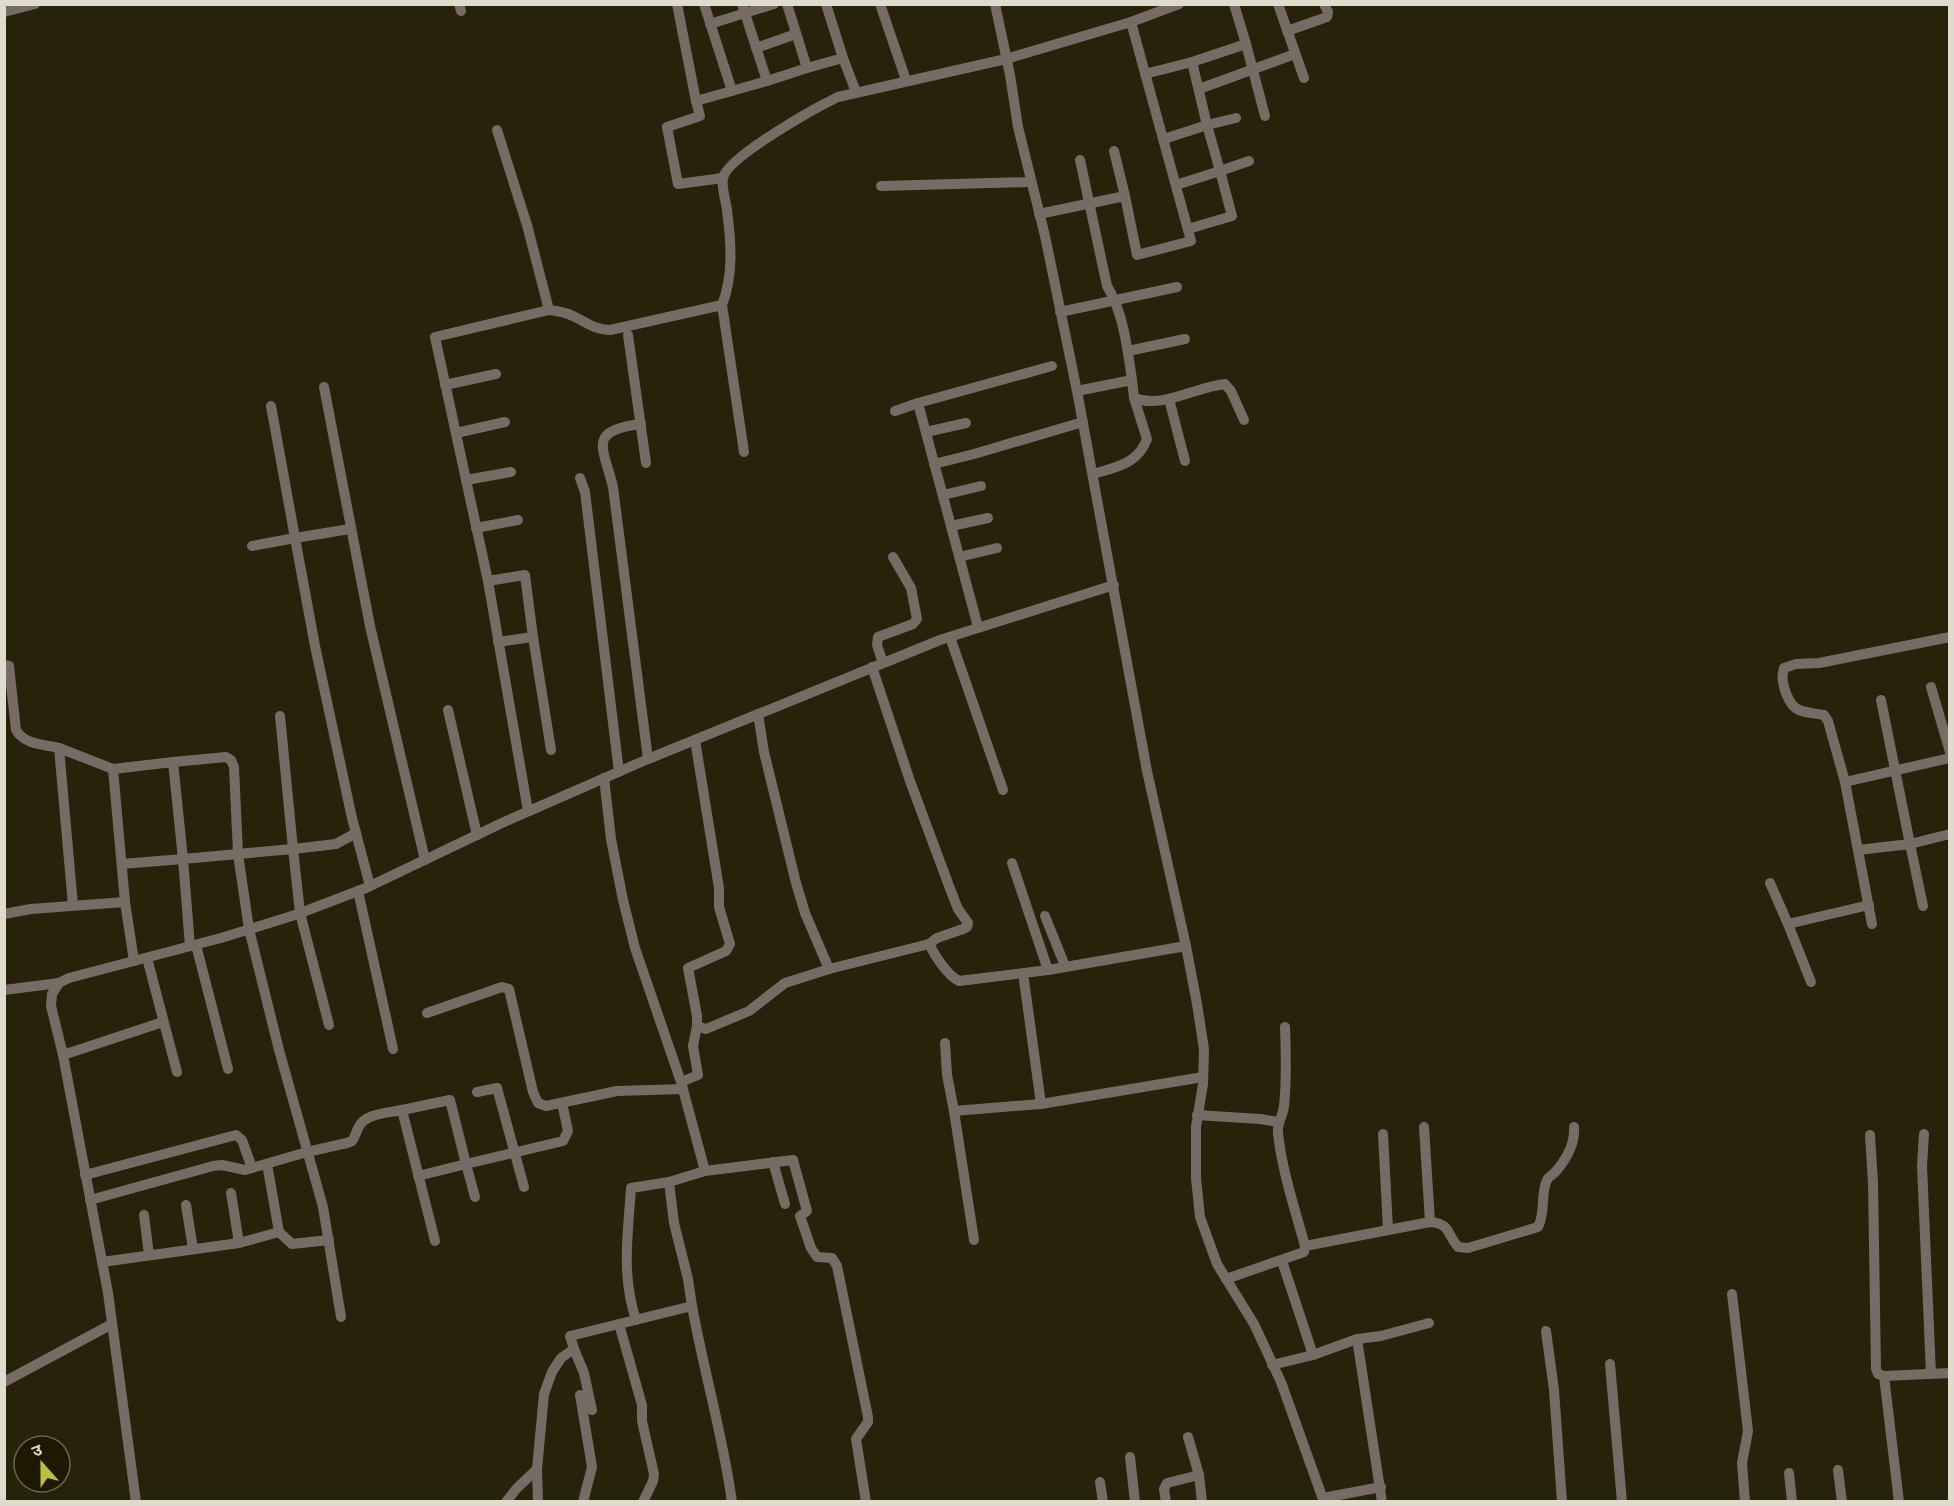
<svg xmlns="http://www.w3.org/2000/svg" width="1954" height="1506" font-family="'Golos Text','Noto Sans Devanagari',sans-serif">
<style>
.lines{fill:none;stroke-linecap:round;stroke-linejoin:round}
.street{stroke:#776b66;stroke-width:10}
</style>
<rect width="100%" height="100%" fill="#27220a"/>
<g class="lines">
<g class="street">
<polyline points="459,4 461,11"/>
<polyline points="677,4 696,101"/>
<polyline points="704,4 732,91"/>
<polyline points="880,4 906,80"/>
<polyline points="995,4 1010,75 1018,127 1045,236 1077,391 1147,771 1186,946 1197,1004 1204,1049 1203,1084 1196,1127 1196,1178 1200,1217 1217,1264 1254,1324 1281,1382 1324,1502"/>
<polyline points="1234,4 1246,44 1192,62 1207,125 1236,118"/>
<polyline points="1278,4 1304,78"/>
<polyline points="4,12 35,4"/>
<polyline points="1131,22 1179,4"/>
<polyline points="710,24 774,4"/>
<polyline points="1287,31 1327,17 1328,12 1324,4"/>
<polyline points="1246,44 1265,116"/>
<polyline points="756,48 796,34"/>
<polyline points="843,58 856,92"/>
<polyline points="807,68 843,58 826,4"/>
<polyline points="1145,74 1192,62"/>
<polyline points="767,81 807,68 787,4"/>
<polyline points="1199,89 1295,54"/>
<path d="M 497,130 L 527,225 L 549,310 C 558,311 565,312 573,316 C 586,322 595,330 610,330 L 722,305"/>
<polyline points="1164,139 1207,125 1220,171 1249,161"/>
<path d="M 1080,160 L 1107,286 C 1123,311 1128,351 1132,380"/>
<polyline points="723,178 678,184 667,127 700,116 696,101 767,81 742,4"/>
<polyline points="1176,185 1220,171 1232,216 1188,229"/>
<polyline points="881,186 1031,182"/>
<polyline points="1039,214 1125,196 1114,151"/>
<polyline points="1060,312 1177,287"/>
<polyline points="628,335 646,463"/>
<polyline points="1128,351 1185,339"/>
<polyline points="445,385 496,374"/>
<polyline points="324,387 370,626 425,860"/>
<path d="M 1077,391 L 1132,380 L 1134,398 L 1147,439 C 1138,464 1116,467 1093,474"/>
<path d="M 1134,398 C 1163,409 1195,387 1225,384 L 1231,391 L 1244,420"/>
<polyline points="1169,399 1185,461"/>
<polyline points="271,406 295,538 350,529"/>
<polyline points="895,411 918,403"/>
<path d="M 641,424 C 587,431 603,446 613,487 L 648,759"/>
<polyline points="926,432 966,423"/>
<polyline points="456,433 505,422"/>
<path d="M 744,452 L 722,305 C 734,275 731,241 727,210 C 726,201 721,187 723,178 C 727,157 817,107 838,97 L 1006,59 L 1131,22 L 1191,241 L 1137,255 L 1125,196"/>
<polyline points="934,464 974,454 1083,422"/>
<polyline points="580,478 585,492 619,772"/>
<polyline points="466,480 511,472"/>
<polyline points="943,495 981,486"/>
<polyline points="951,526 988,518"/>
<polyline points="476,528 518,520"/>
<polyline points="252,546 295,538 315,646 352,818 370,886"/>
<polyline points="959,557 997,548"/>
<polyline points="488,581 525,575 533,637 498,642"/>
<polyline points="978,627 918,403 1052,366"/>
<polyline points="533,637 551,750"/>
<polyline points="950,637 1003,790"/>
<polyline points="883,663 877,645 878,637 913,624 917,619 911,588 893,557"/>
<path d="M 4,665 L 9,666 L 16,730 C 25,745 43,744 59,748 L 73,905"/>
<polyline points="872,667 910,781 949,886 958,909 968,923 967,927 963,929 937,938 929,944"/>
<polyline points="1931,687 1950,752"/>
<polyline points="1881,700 1910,844 1950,834"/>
<polyline points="448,710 477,835"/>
<path d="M 758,714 L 764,752 L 796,883 L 805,913 L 829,969 L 929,944 C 935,956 947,975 959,981 L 1048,970 L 1186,946"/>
<polyline points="280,716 293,849 336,844 356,833"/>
<polyline points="695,740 719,888 719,907 730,944 726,951 688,968 697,1016 697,1026"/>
<polyline points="59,748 113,769 125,902"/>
<polyline points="173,762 226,757 231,760 234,767 238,854 183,859 190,946"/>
<polyline points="113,769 173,762 183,859 122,864"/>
<polyline points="604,778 611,839 623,900 635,948 681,1082 705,1171 793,1160 807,1211 800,1216 811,1248 817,1257 832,1258 837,1266 868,1417 868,1422 856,1439 866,1502"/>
<path d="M 1845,782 L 1828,721 L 1824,715 C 1800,711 1792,714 1784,687 C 1782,679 1782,676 1784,668 L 1796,664 L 1819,663 L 1950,637"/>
<polyline points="528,811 488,581 435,337 549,310"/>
<polyline points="1858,850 1910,844 1923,906"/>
<polyline points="1012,863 1048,970"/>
<polyline points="1770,883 1788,924"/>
<polyline points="358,891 393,1049"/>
<polyline points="4,914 31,909 125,902 134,961"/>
<polyline points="1045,916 1065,966"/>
<polyline points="1872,924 1845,782 1950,758"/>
<polyline points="196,945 228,1069"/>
<polyline points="147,958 177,1072"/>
<polyline points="1024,980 1041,1104"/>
<polyline points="1811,982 1788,924 1869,905"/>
<polyline points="4,990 59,983"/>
<polyline points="427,1013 502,987 509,989 533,1092 538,1103 546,1106 617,1091 683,1089"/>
<polyline points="329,1025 300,913 293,849 238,854 249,929 279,1050 323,1207 341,1317"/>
<polyline points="945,1043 947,1075 954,1111"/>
<polyline points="63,1055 163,1022"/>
<polyline points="681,1082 698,1075 693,1046 697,1026 706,1029 749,1011 785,983 829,969"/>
<polyline points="477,1092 497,1088 524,1187"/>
<polyline points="402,1110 450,1100 466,1164 418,1176"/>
<polyline points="1197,1115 1260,1119 1278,1122"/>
<polyline points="1383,1134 1388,1229"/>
<polyline points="1924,1134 1922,1166 1931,1374"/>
<polyline points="1870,1135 1873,1183 1876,1369 1878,1374 1884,1376 1950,1373"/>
<polyline points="773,1162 785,1204"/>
<polyline points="85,1175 236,1135 242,1140 252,1168"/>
<polyline points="669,1182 705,1171"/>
<polyline points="231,1193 239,1243"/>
<polyline points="475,1197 466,1164 563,1141 568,1131 562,1103"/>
<path d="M 90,1200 L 213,1166 L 222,1165 L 245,1170 L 307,1152 L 347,1143 L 352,1141 C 355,1137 356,1133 358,1128 C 365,1113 388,1113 402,1110 L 435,1241"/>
<polyline points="186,1205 193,1249"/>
<polyline points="144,1215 149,1255"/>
<path d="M 1430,1222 C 1451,1224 1446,1233 1458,1247 L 1468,1248 L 1538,1227 C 1546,1212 1540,1195 1547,1180 C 1549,1176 1554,1174 1557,1170 C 1567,1158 1575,1142 1574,1127"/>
<polyline points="279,1232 292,1244 329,1240"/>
<polyline points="974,1240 954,1111 1041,1104 1203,1077"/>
<polyline points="1305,1246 1430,1222 1424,1127"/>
<polyline points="1282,1261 1313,1355"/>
<polyline points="102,1262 239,1243 279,1232 267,1164"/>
<path d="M 1226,1279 L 1304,1252 L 1305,1246 C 1295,1209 1282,1171 1278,1133 C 1277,1122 1283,1116 1284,1106 C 1287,1080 1286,1054 1285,1027"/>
<polyline points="1732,1294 1748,1431 1742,1463 1745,1502"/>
<path d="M 636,1320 C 621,1274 628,1235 631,1188 L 669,1182 L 674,1223 L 688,1279 L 692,1306"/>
<polyline points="1546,1331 1554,1390 1562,1502"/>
<polyline points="1357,1339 1382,1502"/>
<polyline points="574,1349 584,1373 592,1410"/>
<polyline points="1610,1364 1622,1502"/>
<polyline points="1272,1365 1313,1355 1357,1339 1381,1336 1429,1323"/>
<polyline points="1884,1376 1899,1502"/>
<polyline points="4,1382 112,1324"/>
<polyline points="580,1395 592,1467 583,1502"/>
<polyline points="1188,1437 1199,1475 1202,1502"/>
<polyline points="1130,1457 1135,1502"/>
<polyline points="1838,1470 1842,1502"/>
<polyline points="1789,1473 1792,1502"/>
<polyline points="1100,1482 1103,1502"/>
<polyline points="1323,1498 1381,1487"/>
<polyline points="136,1502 108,1293 63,1055 51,1006 52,994 59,983 69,978 221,938 295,915 366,888 504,822 648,759 940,640 1114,585"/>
<polyline points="506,1502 517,1488 537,1469"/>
<polyline points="538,1502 537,1469 544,1394 552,1372 561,1358 574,1349 570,1336 619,1324"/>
<path d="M 643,1502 L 653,1481 L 654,1474 L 642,1421 L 642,1405 L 619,1324 L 692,1306 C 704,1372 723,1436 732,1502"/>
<polyline points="1166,1502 1164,1489 1167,1483 1199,1475"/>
</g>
</g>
<rect width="1954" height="1506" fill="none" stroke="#dedccd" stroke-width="12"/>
<g transform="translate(42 1464) rotate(339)"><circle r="28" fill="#1d1802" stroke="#6a6653" stroke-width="1.5"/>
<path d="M0-4.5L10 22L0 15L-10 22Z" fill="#bebf42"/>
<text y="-9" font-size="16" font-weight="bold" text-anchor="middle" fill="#dedccd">उ</text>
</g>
</svg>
